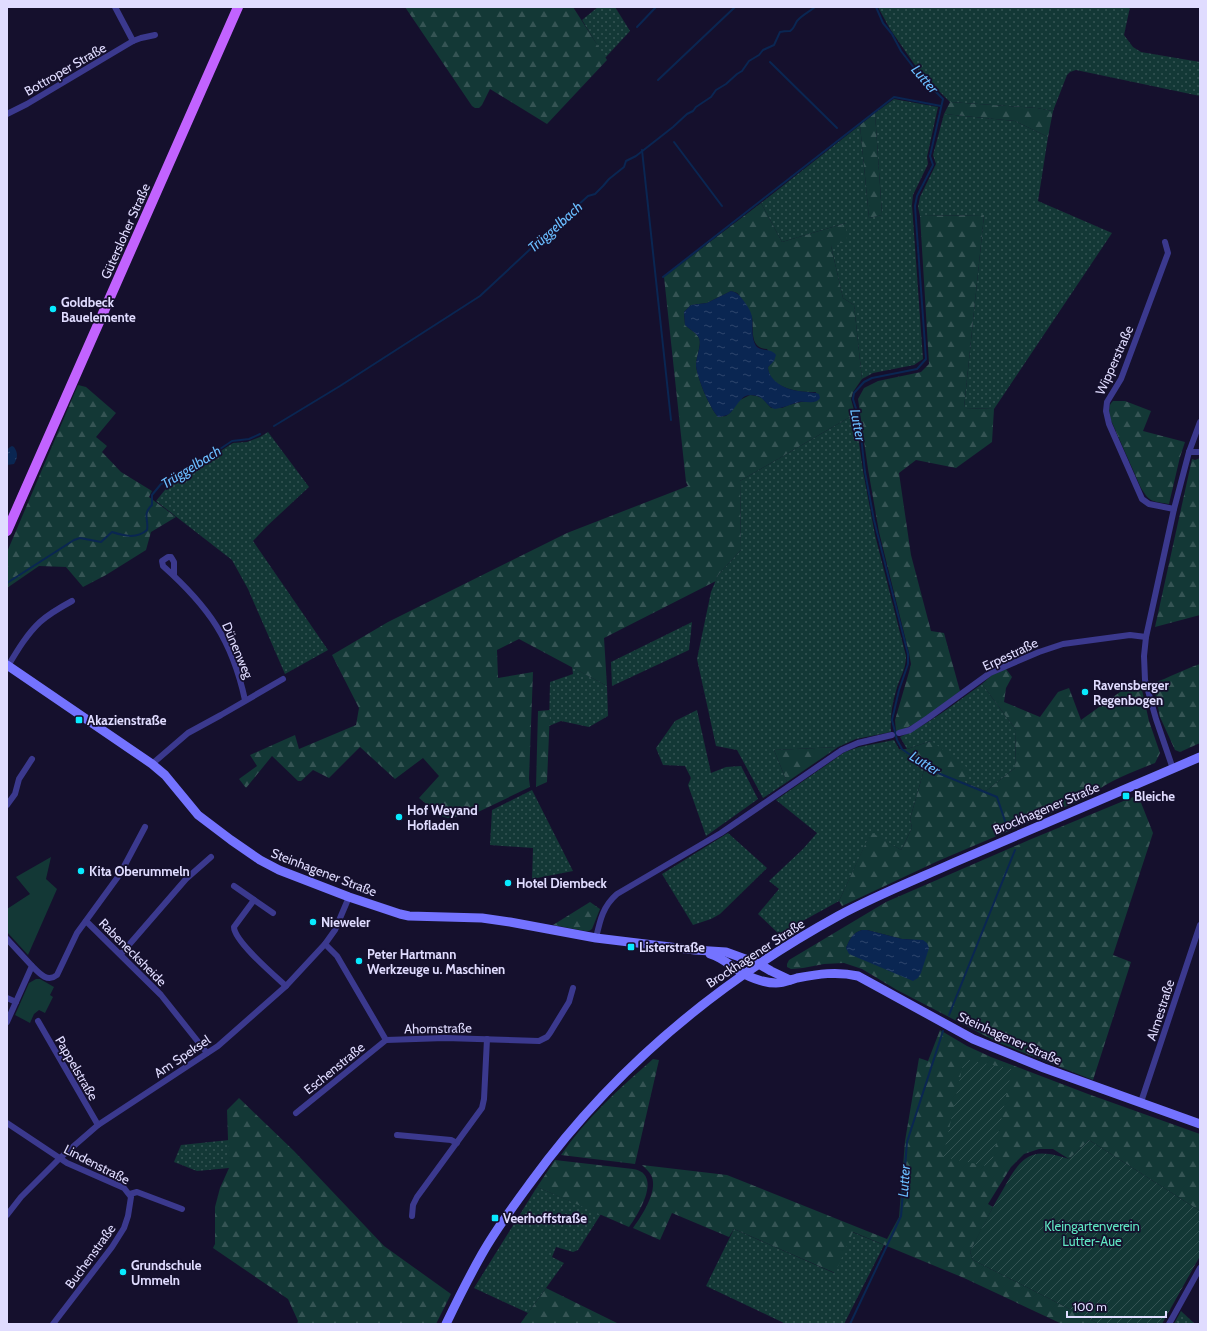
<svg xmlns="http://www.w3.org/2000/svg" width="1207" height="1331" font-family="Cabin,sans-serif">
<style>
.grass{fill:url(#grass-dots)}
.forest{fill:url(#forest-firs);fill-rule:evenodd}
.park{fill:#133836}
.garden{fill:url(#garden-furrows)}
.water{fill:url(#water-ripples)}
.lines{fill:none;stroke-linecap:round;stroke-linejoin:round}
.stream{stroke:#0a2652;stroke-width:2}
.minor{stroke:#3b398e;stroke-width:6}
.secondary{stroke:#7473ff;stroke-width:9}
.primary{stroke:#c263ff;stroke-width:10}
.poi-dot{fill:#08eaff;stroke:#15102d;stroke-width:1.5}
.labels{text-anchor:middle;stroke-width:3.5;stroke-linejoin:round;paint-order:stroke}
.street-label{font-size:13px;fill:#e0dcff;stroke:#15102d}
.poi-label{font-size:13px;font-weight:bold;fill:#e0dcff;stroke:#15102d;text-anchor:start}
.park-label{font-size:13px;fill:#60e7c3;stroke:#15102d}
.water-label{font-size:14px;font-style:italic;fill:#6abdff;stroke:#15102d}
</style>
<defs>
<pattern id="grass-dots" width="8" height="8" patternUnits="userSpaceOnUse"><rect width="8" height="8" fill="#133836"/><path d="M2 2h.1M6 6h.1" fill="none" stroke="#355454" stroke-width="1.8" stroke-linecap="round"/></pattern>
<pattern id="forest-firs" width="22" height="20" patternUnits="userSpaceOnUse"><rect width="22" height="20" fill="#133836"/><path d="M5 1l3.5 6h-7zM16 11l3.5 6h-7z" fill="#355454"/></pattern>
<pattern id="garden-furrows" width="10" height="10" patternUnits="userSpaceOnUse"><rect width="10" height="10" fill="#133836"/><path d="M-1 1l2-2M0 10L10 0M9 11l2-2" fill="none" stroke="#355454"/></pattern>
<pattern id="water-ripples" width="26" height="14" patternUnits="userSpaceOnUse"><rect width="26" height="14" fill="#0a2652"/><path d="M2 4q2-2 4 0t4 0M15 11q2-2 4 0t4 0" fill="none" stroke="#2d456c"/></pattern>
</defs>
<rect width="100%" height="100%" fill="#15102d"/>
<g class="grass">
<polygon points="598,7 615,7 630,31 605,58 582,20"/>
<polygon points="878,7 1130,7 1124,35 1133,47 1141,52 1200,62 1200,96 1076,70 1070,72 1067,75 1053,111 1037,108 950,102 919,71 890,29"/>
<polygon points="894,99 938,107 927,157 928,164 913,195 912,205 923,359 914,365 873,373 862,379 854,305 843,298 831,246 846,223 782,242 761,203 860,125 869,218 882,215 875,113"/>
<polygon points="944,114 1015,121 1048,137 1038,201 1112,233 994,409 964,408 984,215 920,216 918,207 920,197 936,164 933,155"/>
<path d="M 855,414 L 863,471 L 875,535 L 906,656 C 906,671 899,678 896,691 C 892,704 890,718 891,732 L 856,739 L 838,747 L 774,750 L 787,782 L 763,798 L 737,750 L 716,746 L 697,659 L 711,592 L 718,575 L 741,550 L 740,481 Z"/>
<polygon points="268,432 309,487 266,527 253,541 328,650 285,674 248,589 232,560 156,501 173,480 184,472 194,468 233,443 247,442 260,437"/>
<polygon points="692,622 689,650 612,686 611,662"/>
<polygon points="572,667 607,686 608,716 589,727 561,721 549,726 550,682 573,674"/>
<path d="M 982,684 L 1016,730 L 1015,768 L 986,791 L 964,782 L 931,741 L 907,749 L 900,737 C 930,724 955,703 982,684 Z"/>
<polygon points="697,710 711,773 726,767 741,766 758,799 706,836 688,785 691,778 685,766 663,765 656,748 675,721"/>
<polygon points="894,740 899,749 924,770 910,819 912,828 901,850 871,833 839,901 779,934 758,914 779,889 769,881 803,849 817,833 776,800 845,752 859,747"/>
<polygon points="532,790 573,871 532,879 533,848 490,845 492,810"/>
<polygon points="728,833 767,868 720,914 711,919 693,925 662,874"/>
<polygon points="229,1140 229,1168 197,1171 174,1162 181,1145"/>
<polygon points="537,1187 601,1214 578,1250 573,1252 556,1247 552,1257 564,1263 528,1313 474,1288"/>
<polygon points="734,1229 834,1273 852,1232 884,1245 844,1324 786,1324 706,1286"/>
<polygon points="1181,1311 1195,1324 1174,1324"/>
</g>
<g class="forest">
<polygon points="405,7 573,7 607,60 547,124 490,89 482,105 479,108 475,108 472,106"/>
<polygon points="950,102 1037,108 1053,111 1048,137 1015,121 944,114"/>
<polygon points="875,113 882,215 869,218 860,125"/>
<path d="M 761,203 L 782,242 L 846,223 L 847,241 L 831,246 L 843,298 L 854,305 L 862,379 L 853,392 L 851,399 L 855,414 L 740,481 L 741,550 L 718,575 L 716,581 L 604,638 L 607,686 L 519,639 L 497,650 L 498,678 L 533,672 L 529,779 L 530,787 L 476,813 L 448,818 L 441,816 L 419,798 L 439,776 L 423,758 L 395,779 L 360,747 L 329,778 L 313,770 L 301,781 L 298,781 L 272,756 L 246,788 L 239,779 L 257,766 L 250,755 L 295,735 L 299,749 L 356,725 L 359,708 L 332,655 L 388,622 L 567,533 L 688,486 L 686,482 L 664,277 ZM 731,291 C 733,292 736,292 737,293 C 740,295 751,314 752,317 C 754,330 749,348 767,349 L 774,360 L 768,367 C 768,388 800,393 816,392 L 814,402 L 801,402 L 789,405 L 782,408 L 771,408 L 762,398 L 757,396 L 750,395 L 738,401 L 731,412 L 726,416 L 718,417 C 709,406 698,380 696,366 C 696,357 702,344 699,338 C 697,333 689,329 685,325 L 684,312 L 691,305 L 707,303 Z"/>
<path d="M 984,215 L 964,408 L 994,409 L 992,442 L 956,468 L 916,460 L 899,473 L 911,555 L 931,631 L 944,633 L 960,691 C 940,706 921,724 896,732 L 895,720 L 909,672 L 911,664 L 909,653 L 879,532 L 868,469 L 858,399 L 864,388 L 878,381 L 921,372 L 929,364 L 920,216 Z"/>
<polygon points="78,385 86,387 116,413 96,437 107,446 102,452 121,472 152,491 149,497 176,517 151,532 146,550 106,575 83,587 66,567 39,566 7,588 7,552"/>
<path d="M 1113,401 L 1125,401 L 1151,411 L 1143,431 L 1185,442 L 1180,457 L 1169,504 C 1152,501 1150,503 1141,488 L 1110,418 C 1109,412 1108,405 1113,401 Z"/>
<polygon points="1200,458 1200,615 1155,627 1192,459 1195,460"/>
<path d="M 1200,664 L 1200,743 L 1180,752 L 1175,750 L 1160,717 L 1153,683 C 1169,678 1184,669 1200,664 Z"/>
<path d="M 1006,669 L 1012,677 L 1006,688 L 1004,702 L 1040,717 L 1058,692 L 1069,688 L 1081,720 L 1120,692 L 1140,681 L 1149,721 L 1160,753 L 1155,763 C 1133,772 1108,780 1091,796 L 938,861 L 842,906 L 839,901 L 871,832 L 901,850 L 912,828 L 910,819 L 924,770 L 899,749 L 907,749 L 931,741 L 934,743 L 969,769 L 964,782 L 986,791 L 1015,768 L 1016,730 L 982,684 L 992,675 Z"/>
<polygon points="550,710 547,782 536,787 538,711"/>
<polygon points="838,747 787,782 774,750"/>
<path d="M 1138,795 L 1153,833 L 1113,955 L 1131,962 L 1093,1080 L 999,1043 L 897,990 L 862,969 L 844,963 L 824,964 L 803,968 L 791,969 L 787,967 L 787,964 L 789,960 L 886,902 L 1029,840 ZM 862,930 L 867,930 L 902,939 L 914,939 L 846,948 C 850,939 852,933 862,930 Z"/>
<polygon points="590,902 600,909 592,929 589,931 585,931 553,925"/>
<path d="M 940,1030 L 967,1046 L 991,1057 L 1088,1094 L 1200,1134 L 1200,1211 L 1089,1140 L 1069,1159 L 1053,1149 L 1039,1149 L 1024,1154 L 1011,1167 L 988,1204 L 993,1207 L 970,1252 L 973,1260 L 1099,1324 L 1062,1324 L 964,1278 L 853,1232 L 835,1273 L 734,1229 L 729,1237 L 672,1213 L 660,1240 L 633,1228 C 642,1216 659,1190 651,1175 C 649,1171 645,1168 642,1165 L 727,1175 L 887,1239 L 899,1217 L 905,1141 L 919,1058 L 928,1061 Z"/>
<path d="M 653,1059 L 659,1060 L 635,1164 L 561,1155 C 586,1118 620,1088 653,1059 Z"/>
<polygon points="239,1098 294,1151 384,1246 451,1294 436,1324 297,1324 298,1321 288,1299 213,1248 215,1244 215,1207 220,1188 229,1168 227,1110"/>
<path d="M 555,1160 L 633,1169 C 663,1174 639,1213 629,1227 L 537,1187 Z"/>
<polygon points="546,1288 617,1323 617,1324 520,1324"/>
</g>
<g class="park">
<polygon points="51,857 46,879 57,889 28,955 7,932 7,909 30,894 16,877"/>
<polygon points="36,979 40,979 54,987 50,995 53,997 45,1013 39,1010 34,1014 30,1023 15,1015 29,983"/>
</g>
<g class="garden">
<polygon points="964,1059 1012,1069 991,1167 943,1157"/>
<path d="M 1089,1140 L 1200,1211 L 1200,1256 L 1162,1324 L 1099,1324 L 973,1260 L 970,1252 C 981,1229 992,1208 1005,1186 C 1010,1177 1016,1166 1025,1159 C 1038,1149 1055,1155 1069,1159 Z"/>
</g>
<g class="water">
<path d="M 731,291 C 738,293 739,295 743,300 C 747,305 751,311 752,317 C 753,327 751,338 756,346 C 761,352 771,348 776,355 L 774,361 L 768,367 C 768,372 771,377 775,381 C 784,389 795,391 807,392 C 812,393 815,392 819,394 L 820,398 C 815,405 806,401 799,402 C 791,404 783,408 775,409 C 767,407 765,398 757,396 C 741,391 739,405 730,413 C 727,416 723,416 718,417 C 709,406 698,380 696,366 C 696,357 702,345 699,338 C 697,333 689,329 685,325 L 684,312 L 691,305 L 707,303 Z"/>
<path d="M 12,446 L 14,447 C 18,453 18,457 14,464 L 7,465 C 7,458 4,449 12,446 Z"/>
<path d="M 862,930 L 867,930 L 902,939 L 923,940 L 927,943 L 929,948 L 921,973 L 918,978 L 913,981 L 849,954 L 846,948 C 850,939 852,933 862,930 Z"/>
</g>
<g class="lines">
<g class="stream">
<polyline points="876,7 883,23 892,34 901,51 921,77 943,99 930,156 933,165 917,196 915,206 926,359 917,369 872,378 864,382 854,393 853,399 859,418 865,472 874,520 908,654 908,664 899,690 892,720 897,740 902,749 933,771 997,797 1007,827"/>
<polyline points="637,27 656,7"/>
<polyline points="770,62 837,128"/>
<polyline points="658,80 735,7"/>
<polyline points="674,142 722,206"/>
<polyline points="642,150 671,420"/>
<polyline points="663,277 894,97 941,106"/>
<path d="M 274,426 L 340,386 L 480,296 L 554,227 L 563,223 L 576,207 L 588,196 L 595,194 L 603,186 L 609,179 L 624,167 L 626,161 L 636,156 L 673,127 L 687,114 L 693,111 L 696,107 L 711,97 L 716,90 L 726,84 L 737,74 L 742,71 L 749,61 L 759,55 L 763,50 L 774,45 L 780,32 C 784,31 786,31 790,31 C 794,29 795,24 797,21 C 802,15 809,12 815,7"/>
<path d="M 7,583 L 74,540 L 80,538 L 101,542 L 112,532 C 124,536 137,539 147,530 C 149,520 142,514 152,505 L 152,495 L 161,484 L 171,479 L 182,470 L 194,466 L 205,459 L 232,441 L 249,439 L 260,434"/>
<polyline points="949,1015 1015,850"/>
<polyline points="850,1324 901,1216 907,1142 943,1031"/>
</g>
<g class="minor">
<polyline points="115,7 133,41"/>
<polyline points="7,114 27,104 133,41 141,38 155,35"/>
<polyline points="1165,242 1168,253 1121,379 1107,402 1106,411 1109,424 1142,499 1149,504 1174,509"/>
<polyline points="1189,452 1200,452"/>
<path d="M 174,575 L 174,562 L 171,557 L 168,557 L 162,561 L 163,566 C 209,607 232,640 245,700"/>
<path d="M 8,666 C 17,651 27,634 40,622 C 50,613 61,607 72,601"/>
<polyline points="899,733 910,730 928,718 990,673 1039,652 1063,644 1130,635 1146,637"/>
<polyline points="152,764 188,733 221,715 283,679"/>
<polyline points="1173,769 1156,719 1145,680 1144,656 1146,637 1174,509 1189,452 1200,422"/>
<polyline points="7,805 15,794 19,779 32,759"/>
<polyline points="234,886 273,913"/>
<path d="M 254,900 L 234,927 C 234,941 275,976 286,986"/>
<polyline points="86,921 161,995 207,1053"/>
<path d="M 596,938 C 600,920 603,906 617,894 L 721,833 L 842,750 L 858,743 L 892,735"/>
<polyline points="7,939 32,966 7,1022"/>
<polyline points="325,944 337,956 386,1040"/>
<polyline points="121,954 186,879 211,857"/>
<path d="M 32,966 C 39,973 47,983 57,975 L 77,933 L 120,874 L 145,827"/>
<polyline points="7,998 16,1002"/>
<polyline points="38,1021 98,1125"/>
<polyline points="386,1040 445,1038 539,1041 547,1037 550,1033 569,1002 573,988"/>
<polyline points="1141,1102 1200,925"/>
<polyline points="296,1113 386,1040"/>
<polyline points="7,1123 67,1163 124,1188 131,1197 128,1216 124,1228 112,1247 53,1324"/>
<polyline points="397,1135 451,1140 457,1143"/>
<polyline points="130,1194 137,1192 182,1209"/>
<polyline points="7,1215 21,1197 60,1158 98,1125 218,1046 286,986 325,944 335,930 349,897"/>
<polyline points="412,1216 413,1205 417,1197 482,1108 484,1099 487,1039"/>
<polyline points="1169,1324 1200,1268"/>
</g>
<g class="secondary">
<polyline points="7,665 152,764 165,775 198,815 231,840 260,860 279,870 349,897 400,914 409,916 482,918 510,922 596,938 695,950 726,952 759,964 771,971 790,980"/>
<path d="M 710,954 C 724,958 731,967 744,974 C 754,979 765,983 776,983 C 783,983 790,980 797,978 C 818,974 837,971 858,976 L 973,1039 L 1044,1068 L 1200,1124"/>
<path d="M 446,1324 C 457,1301 469,1277 482,1254 C 496,1229 514,1205 531,1182 C 613,1069 716,983 838,916 C 875,896 915,880 953,863 C 1035,827 1118,793 1200,757"/>
</g>
<polyline class="primary" points="7,531 238,7"/>
</g>
<g class="poi-dot">
<circle cx="53" cy="309" r="4"/>
<circle cx="1085" cy="692" r="4"/>
<rect x="75" y="716" width="8" height="8" rx="2"/>
<rect x="1122" y="792" width="8" height="8" rx="2"/>
<circle cx="399" cy="817" r="4"/>
<circle cx="81" cy="871" r="4"/>
<circle cx="508" cy="883" r="4"/>
<circle cx="313" cy="922" r="4"/>
<rect x="627" y="943" width="8" height="8" rx="2"/>
<circle cx="359" cy="961" r="4"/>
<rect x="491" y="1214" width="8" height="8" rx="2"/>
<circle cx="123" cy="1272" r="4"/>
</g>
<g class="labels">
<g class="street-label">
<text transform="translate(65 69) rotate(-30)" y="5">Bottroper Straße</text>
<text transform="translate(125 231) rotate(-66)" y="5">Gütersloher Straße</text>
<text transform="translate(1114 360) rotate(-66)" y="5">Wipperstraße</text>
<text transform="translate(238 650) rotate(67)" y="5">Dünenweg</text>
<text transform="translate(1010 654) rotate(-25)" y="5">Erpestraße</text>
<text transform="translate(1046 808) rotate(-23)" y="5">Brockhagener Straße</text>
<text transform="translate(324 872) rotate(21)" y="5">Steinhagener Straße</text>
<text transform="translate(133 952) rotate(45)" y="5">Rabenecksheide</text>
<text transform="translate(755 953) rotate(-33)" y="5">Brockhagener Straße</text>
<text transform="translate(1160 1010) rotate(-72)" y="5">Almestraße</text>
<text transform="translate(438 1028) rotate(-1)" y="5">Ahornstraße</text>
<text transform="translate(1010 1038) rotate(24)" y="5">Steinhagener Straße</text>
<text transform="translate(182 1056) rotate(-34)" y="5">Am Speksel</text>
<text transform="translate(77 1068) rotate(60)" y="5">Pappelstraße</text>
<text transform="translate(334 1068) rotate(-39)" y="5">Eschenstraße</text>
<text transform="translate(97 1164) rotate(27)" y="5">Lindenstraße</text>
<text transform="translate(90 1256) rotate(-54)" y="5">Buchenstraße</text>
</g>
<g class="poi-label">
<text x="61" y="307">Goldbeck<tspan x="61" dy="15">Bauelemente</tspan></text>
<text x="1093" y="690">Ravensberger<tspan x="1093" dy="15">Regenbogen</tspan></text>
<text x="87" y="725">Akazienstraße</text>
<text x="1134" y="801">Bleiche</text>
<text x="407" y="815">Hof Weyand<tspan x="407" dy="15">Hofladen</tspan></text>
<text x="89" y="876">Kita Oberummeln</text>
<text x="516" y="888">Hotel Diembeck</text>
<text x="321" y="927">Nieweler</text>
<text x="639" y="952">Listerstraße</text>
<text x="367" y="959">Peter Hartmann<tspan x="367" dy="15">Werkzeuge u. Maschinen</tspan></text>
<text x="503" y="1223">Veerhoffstraße</text>
<text x="131" y="1270">Grundschule<tspan x="131" dy="15">Ummeln</tspan></text>
</g>
<g class="park-label">
<text x="1092" y="1231">Kleingartenverein<tspan x="1092" dy="15">Lutter-Aue</tspan></text>
</g>
<g class="water-label">
<text transform="translate(925 79) rotate(49)" y="5">Lutter</text>
<text transform="translate(555 227) rotate(-42)" y="5">Trüggelbach</text>
<text transform="translate(858 425) rotate(79)" y="5">Lutter</text>
<text transform="translate(191 467) rotate(-32)" y="5">Trüggelbach</text>
<text transform="translate(925 763) rotate(32)" y="5">Lutter</text>
<text transform="translate(904 1181) rotate(-86)" y="5">Lutter</text>
</g>
</g>
<rect width="1207" height="1331" fill="none" stroke="#e0dcff" stroke-width="16"/>
<path d="M1067 1311v6h99v-6" fill="none" stroke="#e0dcff" stroke-width="2"/>
<text x="1073" y="1311" font-size="12" fill="#e0dcff" stroke="#15102d" stroke-width="3" paint-order="stroke">100 m</text>
</svg>
